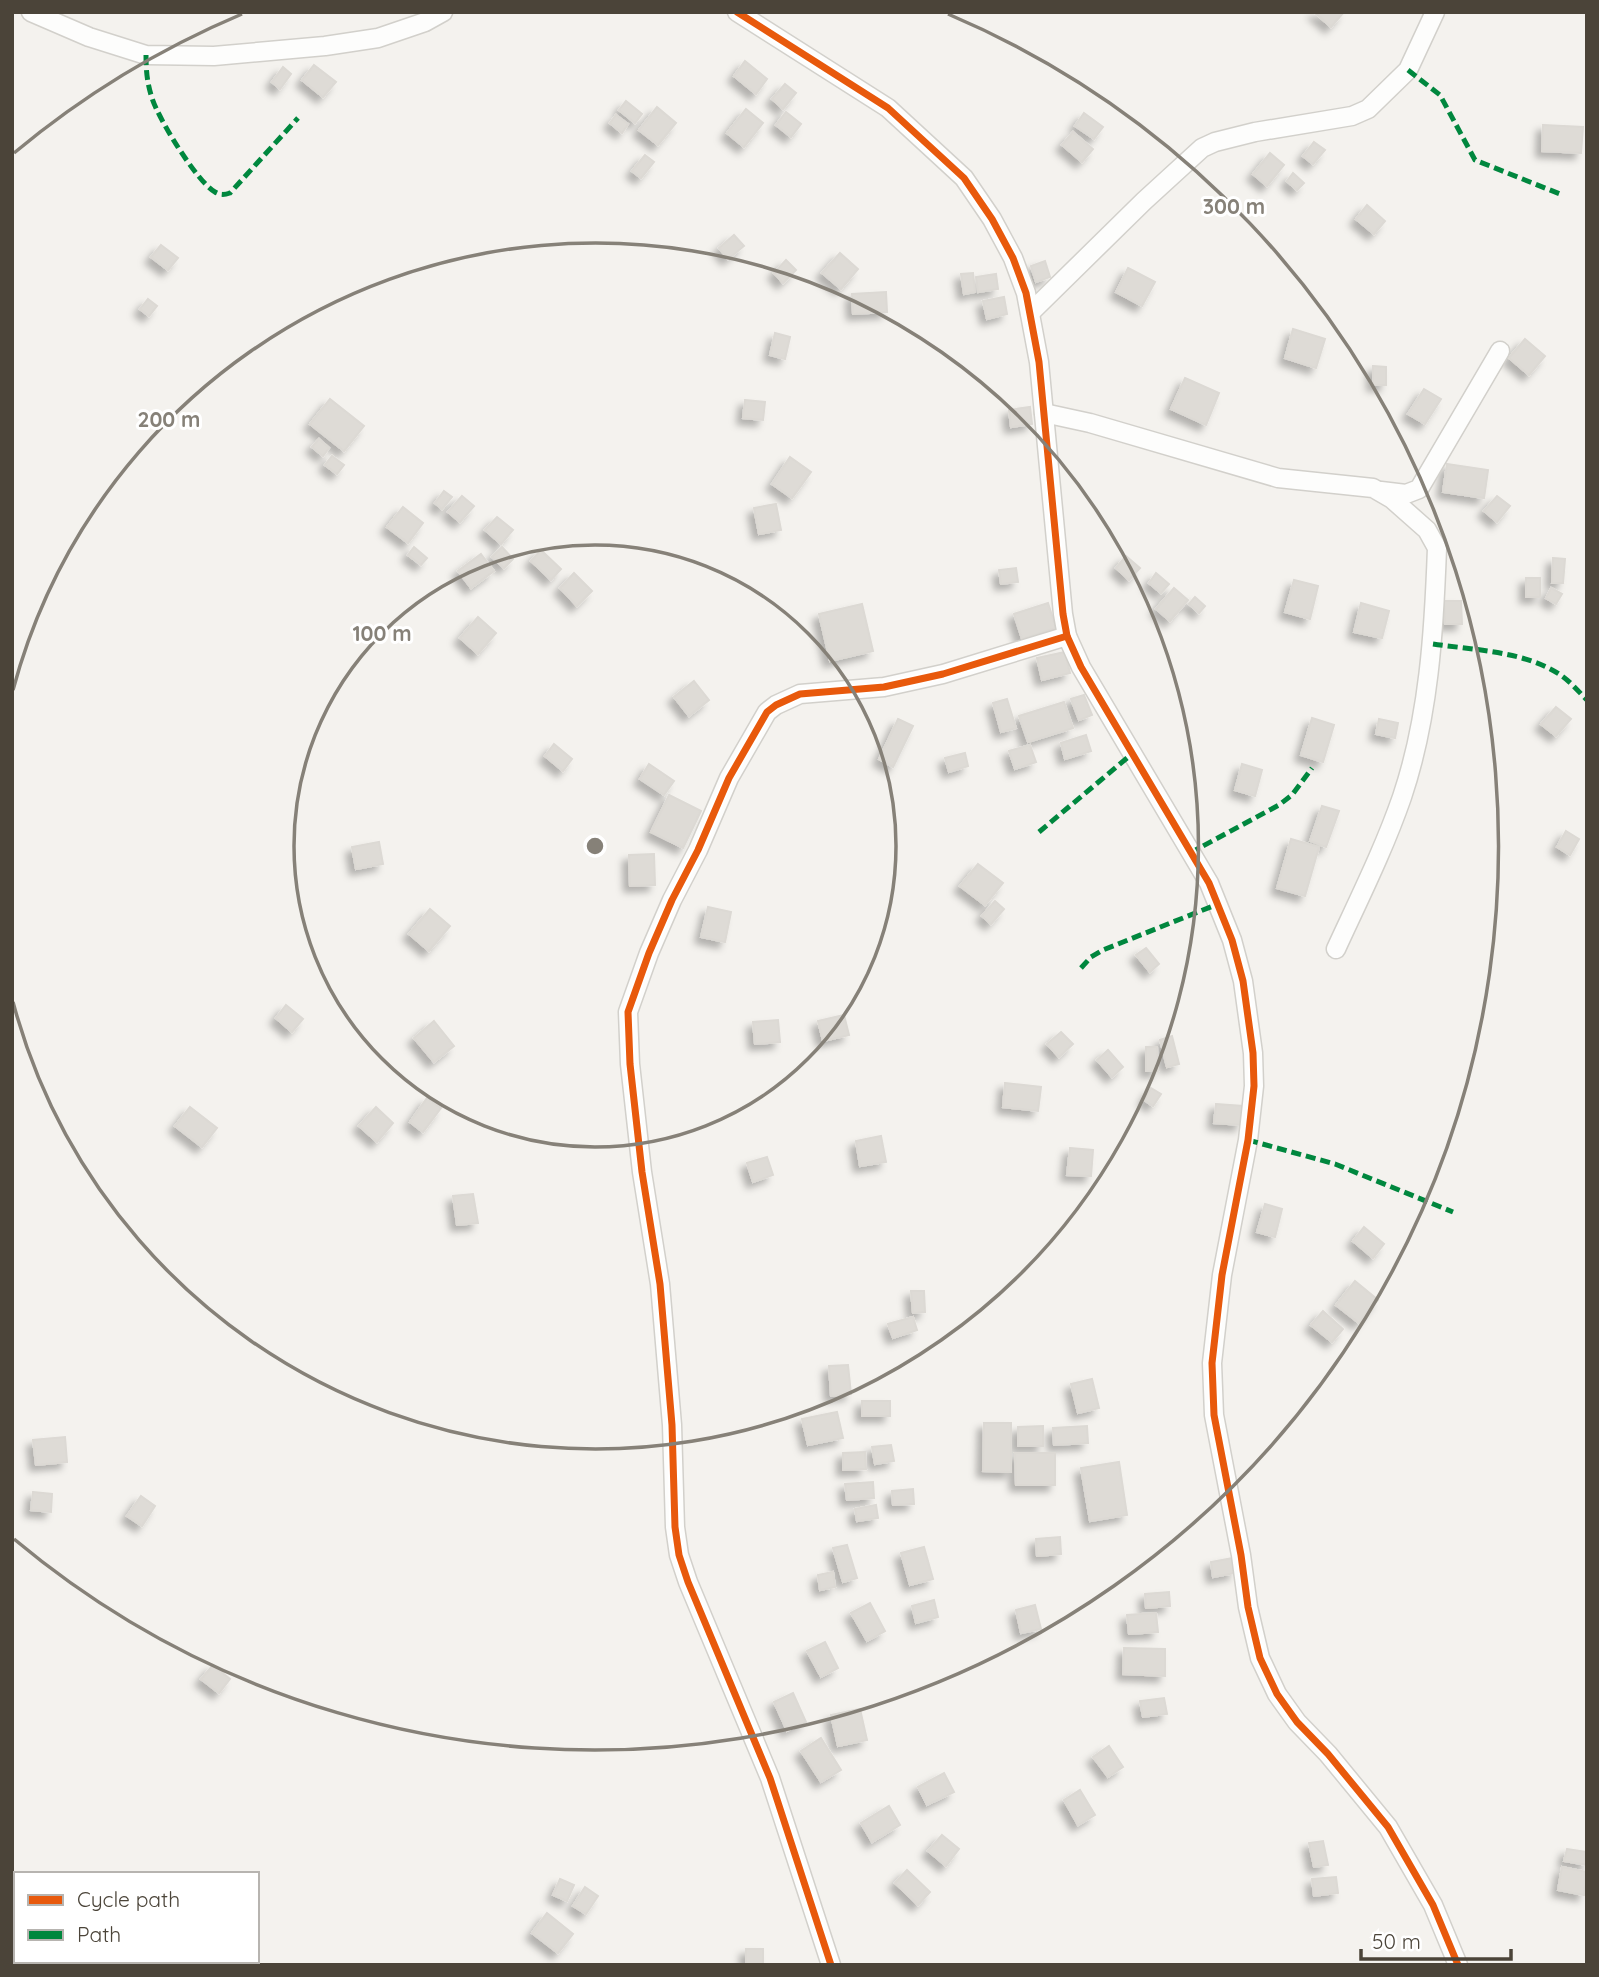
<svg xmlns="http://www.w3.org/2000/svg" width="1599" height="1977" font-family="Quicksand,sans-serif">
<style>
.building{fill:#dedbd6;stroke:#dcd9d4;stroke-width:2;filter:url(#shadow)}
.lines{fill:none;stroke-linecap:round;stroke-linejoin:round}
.minor-casing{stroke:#d2d0cb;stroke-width:21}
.minor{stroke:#fdfdfc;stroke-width:18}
.quiet{stroke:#00873e;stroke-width:5;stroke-dasharray:10 5;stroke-linecap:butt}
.cycleway-casing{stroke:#fff;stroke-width:11}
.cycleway{stroke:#e8590c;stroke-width:7}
.ring{fill:none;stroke:#868178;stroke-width:3.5}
.centre{fill:#868178;stroke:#fff;stroke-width:3.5}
.ring-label{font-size:21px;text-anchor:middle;font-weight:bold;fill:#868178;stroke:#fff;stroke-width:6;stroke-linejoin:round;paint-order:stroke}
</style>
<defs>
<filter id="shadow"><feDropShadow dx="-6" dy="6" stdDeviation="3.5" flood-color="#0004"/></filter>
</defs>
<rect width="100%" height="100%" fill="#f4f2ee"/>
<g class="building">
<polygon points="1314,12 1344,12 1331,27"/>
<polygon points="745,61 767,79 756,94 734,76"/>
<polygon points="314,65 336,82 323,97 302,80"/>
<polygon points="283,67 291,74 280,89 272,82"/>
<polygon points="785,84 796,93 783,109 772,99"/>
<polygon points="626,101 642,114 635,123 619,110"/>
<polygon points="657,107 676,123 658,145 639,130"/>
<polygon points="746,109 763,123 744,147 727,133"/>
<polygon points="786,112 801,124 791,137 776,125"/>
<polygon points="1084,113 1103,127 1094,139 1075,126"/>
<polygon points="616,115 628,124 622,133 610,123"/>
<polygon points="1543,125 1583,127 1581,153 1542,151"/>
<polygon points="1073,132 1093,149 1082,162 1062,145"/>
<polygon points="1314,142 1325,150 1313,164 1303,156"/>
<polygon points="1270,153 1284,165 1267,186 1253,174"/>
<polygon points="645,155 654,162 641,178 632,171"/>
<polygon points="1293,173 1304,183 1297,190 1287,181"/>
<polygon points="1367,205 1385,221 1374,234 1356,219"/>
<polygon points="734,235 744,246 728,259 719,248"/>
<polygon points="161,245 178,258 168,270 151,257"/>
<polygon points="840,253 858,269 841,289 822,273"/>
<polygon points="786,260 796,270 783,283 774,273"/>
<polygon points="1045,261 1050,277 1036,282 1031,266"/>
<polygon points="1128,268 1155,282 1142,306 1116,292"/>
<polygon points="973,273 975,292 964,294 961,274"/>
<polygon points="996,274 998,289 978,292 976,277"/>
<polygon points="886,292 887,312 853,314 852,294"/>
<polygon points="1004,297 1007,314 987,319 983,301"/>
<polygon points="148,299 157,306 149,316 140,309"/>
<polygon points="1293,329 1325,339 1316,368 1285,358"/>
<polygon points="775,333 790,337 785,359 770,355"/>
<polygon points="1525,339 1545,356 1529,375 1509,358"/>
<polygon points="1373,366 1386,367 1386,385 1373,385"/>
<polygon points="1185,378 1219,393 1206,425 1171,409"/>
<polygon points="1424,389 1441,399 1425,424 1408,414"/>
<polygon points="330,399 364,426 344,451 310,424"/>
<polygon points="745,400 765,402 763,420 743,418"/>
<polygon points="1030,407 1032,424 1011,427 1009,410"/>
<polygon points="319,439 329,448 323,456 312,447"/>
<polygon points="332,456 344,465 337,474 325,465"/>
<polygon points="790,457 811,472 792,498 772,484"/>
<polygon points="1447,464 1488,470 1484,498 1443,492"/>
<polygon points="444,491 452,497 442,509 435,503"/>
<polygon points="462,496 474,506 460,522 448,512"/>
<polygon points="1497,496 1510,506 1497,522 1484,511"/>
<polygon points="776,504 781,530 759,534 754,508"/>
<polygon points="403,507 423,523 408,543 387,527"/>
<polygon points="497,517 513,530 501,544 485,530"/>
<polygon points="414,547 427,558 421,565 408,555"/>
<polygon points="502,547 513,559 504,568 492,557"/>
<polygon points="541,550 561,569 551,580 531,561"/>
<polygon points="481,554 494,571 471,588 458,571"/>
<polygon points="1126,556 1140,568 1129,580 1116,568"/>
<polygon points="1553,558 1565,559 1563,583 1552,583"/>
<polygon points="1016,568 1018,582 1001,584 999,570"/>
<polygon points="574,573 592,591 577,606 560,588"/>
<polygon points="1156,573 1169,584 1161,593 1149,583"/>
<rect x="1526" y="578" width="14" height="19"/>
<polygon points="1294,580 1318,586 1310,619 1285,612"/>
<polygon points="1174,588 1188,600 1170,621 1156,609"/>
<polygon points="1551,588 1562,594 1556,604 1546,598"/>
<polygon points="1195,597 1205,606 1199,613 1189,604"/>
<polygon points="1444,601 1461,601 1462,624 1445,624"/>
<polygon points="1048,603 1056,628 1022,639 1014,614"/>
<polygon points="1361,603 1389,611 1382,638 1354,632"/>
<polygon points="862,604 873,651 830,661 819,614"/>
<polygon points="478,617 496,633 478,654 460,638"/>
<polygon points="1065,652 1070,673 1042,680 1037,658"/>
<polygon points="694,681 709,700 689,716 674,697"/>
<polygon points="1084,695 1092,715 1079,720 1071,699"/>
<polygon points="1007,699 1016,728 1001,732 993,703"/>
<polygon points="1064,702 1073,728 1028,742 1019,716"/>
<polygon points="1556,707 1571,719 1556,736 1541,724"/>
<polygon points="1312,718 1334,725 1323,762 1301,755"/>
<polygon points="898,719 913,726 893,767 879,759"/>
<polygon points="1379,719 1398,723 1395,738 1376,734"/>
<polygon points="1086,735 1091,751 1065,759 1061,743"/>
<polygon points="554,744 572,759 563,771 545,756"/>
<polygon points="1030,745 1036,762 1015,769 1009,751"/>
<polygon points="965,753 968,766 949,772 945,758"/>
<polygon points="649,764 674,781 664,795 640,779"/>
<polygon points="1242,764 1262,770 1255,796 1235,790"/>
<polygon points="669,795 701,811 683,848 651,832"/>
<polygon points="1322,806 1339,811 1326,847 1310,841"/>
<polygon points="1566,831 1579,839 1570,855 1557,847"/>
<polygon points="1291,839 1319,847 1305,896 1277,888"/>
<polygon points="379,842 383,864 356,869 352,847"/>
<polygon points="654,854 655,885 630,886 629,855"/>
<polygon points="978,864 1003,883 985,905 960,886"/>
<polygon points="995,901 1004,909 991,924 982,916"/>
<polygon points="708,907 731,912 725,942 701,937"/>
<polygon points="430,909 450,926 429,951 409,934"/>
<polygon points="1146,948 1159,964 1150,972 1136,955"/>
<polygon points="286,1005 303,1019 292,1032 276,1018"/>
<polygon points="844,1015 849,1035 823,1041 818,1021"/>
<polygon points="778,1020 780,1042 755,1044 753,1022"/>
<polygon points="434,1021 454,1046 434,1062 414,1038"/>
<polygon points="1061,1032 1073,1044 1059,1057 1047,1044"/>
<polygon points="1172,1036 1179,1064 1167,1067 1160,1040"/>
<polygon points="1146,1047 1157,1047 1158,1071 1146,1071"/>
<polygon points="1108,1050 1123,1067 1112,1077 1097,1060"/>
<polygon points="1005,1083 1041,1087 1038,1111 1003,1107"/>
<polygon points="1151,1088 1161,1094 1153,1106 1144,1100"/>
<polygon points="427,1098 441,1108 423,1132 410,1122"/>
<polygon points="1216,1104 1243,1106 1241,1125 1214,1123"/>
<polygon points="190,1107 217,1128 202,1147 175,1126"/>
<polygon points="376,1107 393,1123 377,1142 359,1126"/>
<polygon points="881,1136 886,1162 860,1166 856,1141"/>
<polygon points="1070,1148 1093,1150 1091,1176 1067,1175"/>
<polygon points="767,1157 773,1175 753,1182 747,1163"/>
<polygon points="473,1194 478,1223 457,1225 453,1196"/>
<polygon points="1265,1204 1282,1209 1275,1237 1257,1232"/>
<polygon points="1364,1227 1384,1244 1373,1258 1353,1241"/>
<polygon points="1355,1281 1378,1300 1359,1323 1336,1305"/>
<polygon points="911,1291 924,1291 925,1312 913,1313"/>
<polygon points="1323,1311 1343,1329 1332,1342 1311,1325"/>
<polygon points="913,1317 917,1330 893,1338 888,1324"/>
<polygon points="848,1365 851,1394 831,1396 829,1366"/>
<polygon points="1092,1379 1099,1408 1078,1413 1071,1384"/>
<rect x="862" y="1401" width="28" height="15"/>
<polygon points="837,1412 843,1438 808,1445 802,1419"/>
<polygon points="984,1423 1011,1423 1011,1472 983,1471"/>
<polygon points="1043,1426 1043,1446 1018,1446 1018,1427"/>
<polygon points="1087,1426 1088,1443 1054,1445 1053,1428"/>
<polygon points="65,1437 67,1462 36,1465 33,1440"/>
<polygon points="891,1445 894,1461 875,1464 872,1447"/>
<polygon points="865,1452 866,1469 843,1470 843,1453"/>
<polygon points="1015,1453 1055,1453 1055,1485 1016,1485"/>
<polygon points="1119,1462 1127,1515 1090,1521 1081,1468"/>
<polygon points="873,1482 874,1498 847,1500 845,1484"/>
<polygon points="913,1489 914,1504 893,1505 892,1491"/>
<polygon points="33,1492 52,1494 51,1512 31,1510"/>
<polygon points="141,1496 155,1506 142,1526 127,1516"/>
<polygon points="876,1505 878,1518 857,1521 855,1509"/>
<polygon points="1060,1537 1061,1554 1037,1556 1036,1539"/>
<polygon points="847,1545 857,1578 843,1582 833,1548"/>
<polygon points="924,1547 933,1579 910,1585 901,1553"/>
<polygon points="1233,1558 1235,1573 1213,1577 1211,1562"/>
<polygon points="833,1572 835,1587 820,1590 818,1575"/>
<polygon points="1169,1592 1170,1606 1146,1608 1145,1594"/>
<polygon points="934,1600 938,1617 916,1623 912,1606"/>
<polygon points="870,1603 885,1631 867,1641 851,1613"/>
<polygon points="1035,1605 1041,1629 1021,1633 1016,1610"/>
<polygon points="1156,1613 1158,1632 1129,1634 1127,1615"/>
<polygon points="825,1642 838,1668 821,1677 807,1651"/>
<polygon points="1124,1648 1165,1649 1165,1676 1123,1674"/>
<polygon points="213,1665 230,1679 219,1693 201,1679"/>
<polygon points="793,1693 806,1722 787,1731 774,1702"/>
<polygon points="1164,1698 1167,1714 1143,1717 1140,1701"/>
<polygon points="860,1709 867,1740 838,1746 831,1715"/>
<polygon points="821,1738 841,1770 821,1782 801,1751"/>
<polygon points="1109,1746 1123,1767 1108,1777 1093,1757"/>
<polygon points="944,1773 954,1792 927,1805 918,1787"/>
<polygon points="1080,1790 1095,1815 1078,1825 1064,1800"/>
<polygon points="889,1806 900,1825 872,1842 861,1823"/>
<polygon points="942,1835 959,1849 946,1866 928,1851"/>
<polygon points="1323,1841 1328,1865 1314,1867 1309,1843"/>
<polygon points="1567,1849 1587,1852 1587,1865 1564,1861"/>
<polygon points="1562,1867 1587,1872 1584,1895 1558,1890"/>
<polygon points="907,1870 930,1892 918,1905 895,1883"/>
<polygon points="1336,1877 1338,1893 1314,1896 1312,1879"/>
<polygon points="560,1879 574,1885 567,1901 553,1895"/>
<polygon points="585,1887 598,1896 586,1914 573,1906"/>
<polygon points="547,1913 573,1934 558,1953 532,1933"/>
<rect x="746" y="1949" width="17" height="16"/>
</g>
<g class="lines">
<g class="minor-casing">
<g id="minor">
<polyline points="31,12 89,37 146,55 214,56 325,46 378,38 425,22 443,12"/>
<polyline points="737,12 888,108 964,178 992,219 1013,258 1026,293 1039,362 1063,614 1067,636 1081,667 1209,883 1232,940 1243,981 1253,1053 1254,1086 1248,1140 1222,1275 1212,1363 1214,1415 1241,1555 1248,1607 1260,1658 1277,1694 1297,1722 1328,1754 1388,1827 1433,1905 1458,1965"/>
<polyline points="1030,313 1144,201 1202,148 1215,142 1255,132 1352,116 1368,109 1408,70 1435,12"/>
<path d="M 1044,413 L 1090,423 L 1278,478 L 1373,488 L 1392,499 L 1427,530 L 1437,548 C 1434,631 1429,717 1402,797 C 1384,849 1359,899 1336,949"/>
<polyline points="1381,491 1406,494 1419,489 1500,351"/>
<polyline points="831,1965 770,1778 688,1582 679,1555 675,1527 672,1425 660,1284 642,1172 630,1064 628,1012 649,953 672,900 698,850 729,778 767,712 776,705 800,694 884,687 943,674 1067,636"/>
</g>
</g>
<use href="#minor" class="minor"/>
<g class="quiet">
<path d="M 146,55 C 146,70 147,83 152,98 C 158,118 197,182 215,192 C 220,195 224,195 230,193 L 298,118"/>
<polyline points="1408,70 1440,95 1475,160 1560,194"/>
<path d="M 1433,644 C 1474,650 1523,651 1559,674 C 1570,681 1578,691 1587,700"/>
<polyline points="1039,832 1133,753"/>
<polyline points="1190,853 1279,805 1292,795 1312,768"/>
<polyline points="1081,968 1091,957 1103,950 1218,904"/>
<polyline points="1248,1140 1335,1164 1453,1212"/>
</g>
<g class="cycleway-casing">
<g id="cycleway">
<polyline points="737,12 888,108 964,178 992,219 1013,258 1026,293 1039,362 1063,614 1067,636 1081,667 1209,883 1232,940 1243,981 1253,1053 1254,1086 1248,1140 1222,1275 1212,1363 1214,1415 1241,1555 1248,1607 1260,1658 1277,1694 1297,1722 1328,1754 1388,1827 1433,1905 1458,1965"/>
<polyline points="831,1965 770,1778 688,1582 679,1555 675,1527 672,1425 660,1284 642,1172 630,1064 628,1012 649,953 672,900 698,850 729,778 767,712 776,705 800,694 884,687 943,674 1067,636"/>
</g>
</g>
<use href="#cycleway" class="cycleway"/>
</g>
<g class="ring">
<circle cx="595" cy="846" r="301"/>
<path d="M13 690A603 603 0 1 1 13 1002"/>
<path d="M14 153A904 904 0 0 1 242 14M948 14A904 904 0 1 1 14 1539"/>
</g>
<circle cx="595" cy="846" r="10" class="centre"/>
<g class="ring-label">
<text x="1234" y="214">300 m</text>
<text x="169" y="427">200 m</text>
<text x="382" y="641">100 m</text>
</g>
<rect width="1599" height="1977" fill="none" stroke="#4b4439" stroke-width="28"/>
<rect x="14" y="1872" width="245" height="91" fill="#ffffff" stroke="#b7b4b0" stroke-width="2"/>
<rect x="28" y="1895" width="35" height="10" fill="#e8590c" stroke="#b7b4b0" stroke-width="2"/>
<text x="77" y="1907" font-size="21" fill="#4b4439">Cycle path</text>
<rect x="28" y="1930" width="35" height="10" fill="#00873e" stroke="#b7b4b0" stroke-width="2"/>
<text x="77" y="1942" font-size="21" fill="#4b4439">Path</text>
<path d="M1361 1949v10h150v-10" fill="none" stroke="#4b4439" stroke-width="3.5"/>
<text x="1372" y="1949" font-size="21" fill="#4b4439" stroke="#ffffff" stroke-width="5" paint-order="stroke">50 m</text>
</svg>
